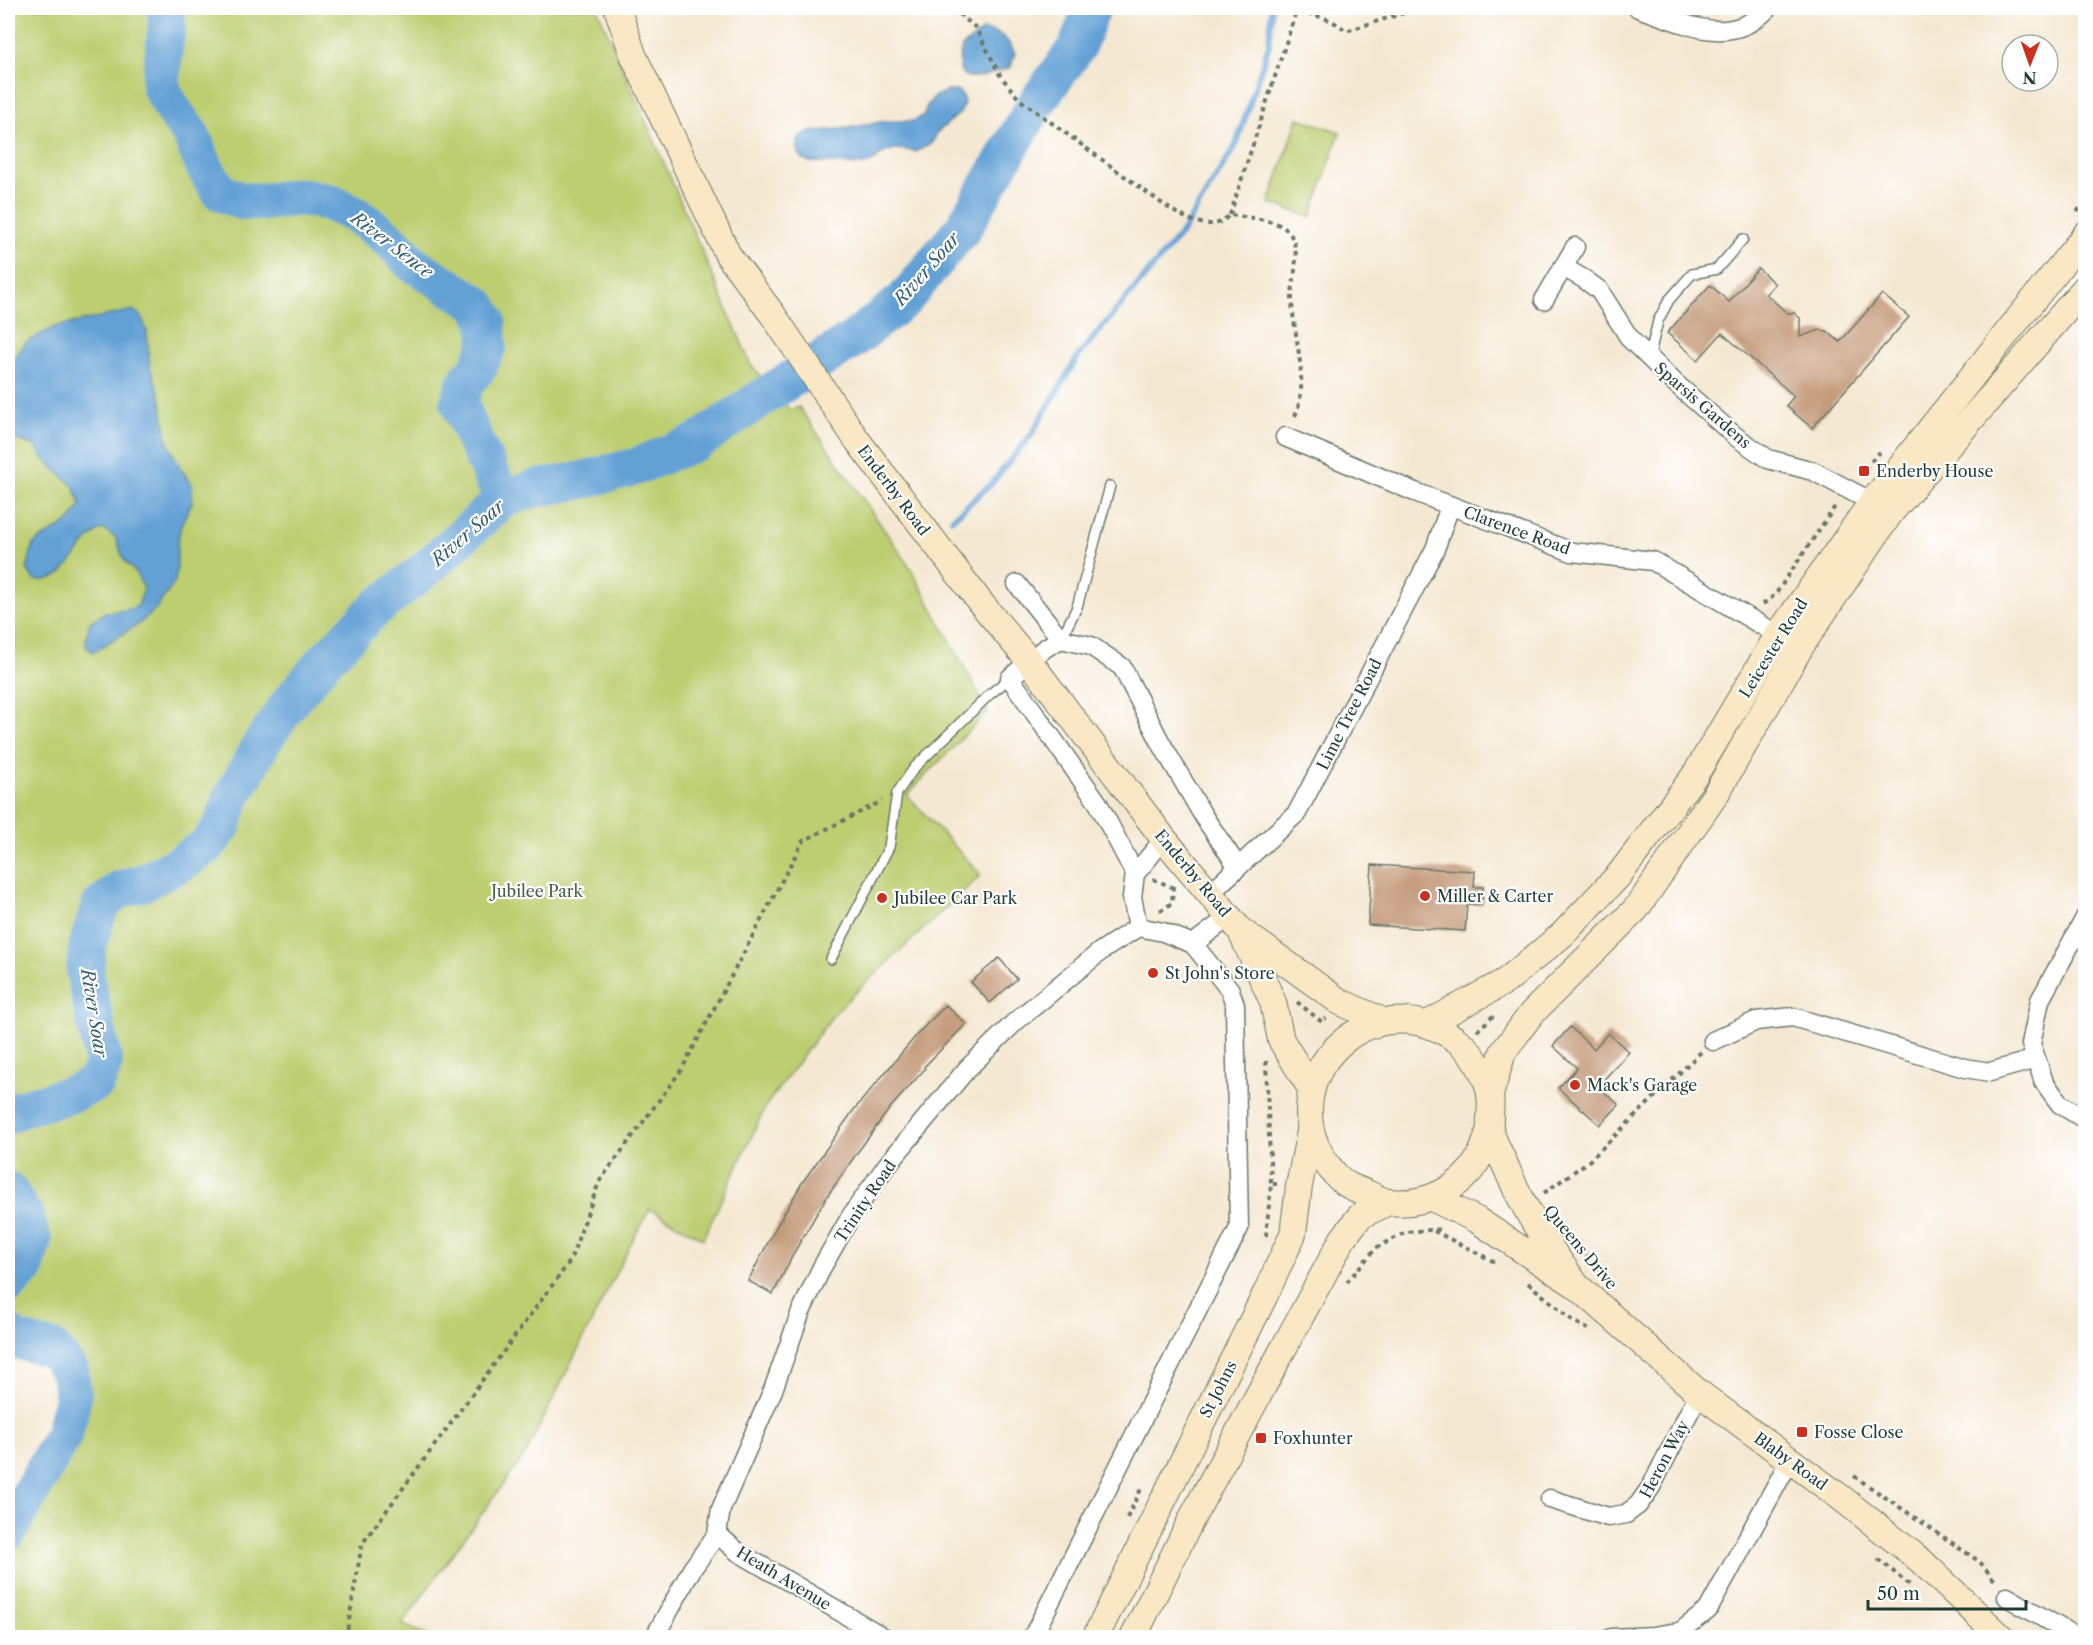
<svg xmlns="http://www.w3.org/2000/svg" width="2093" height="1645" font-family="'Libre Caslon Text',serif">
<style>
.green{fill:#bdce71;stroke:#6e8652;stroke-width:1.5}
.water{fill:#63a1d5;stroke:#416f84;stroke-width:1.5}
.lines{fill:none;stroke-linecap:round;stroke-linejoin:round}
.stream{stroke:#63a1d5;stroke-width:6}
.river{stroke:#63a1d5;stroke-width:38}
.building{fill:#c59b7b}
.service-casing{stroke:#6a796b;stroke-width:12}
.minor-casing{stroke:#6a796b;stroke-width:21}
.secondary-casing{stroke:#6a796b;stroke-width:28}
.path{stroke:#6a796b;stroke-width:4;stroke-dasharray:4.5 4.5;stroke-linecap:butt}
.service{stroke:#fff;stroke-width:9}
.minor{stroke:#fff;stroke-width:18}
.secondary{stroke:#fae7c3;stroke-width:26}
.poi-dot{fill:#c8321e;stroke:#fff;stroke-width:2}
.labels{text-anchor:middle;stroke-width:4.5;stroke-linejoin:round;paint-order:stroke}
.street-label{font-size:16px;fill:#1f3d34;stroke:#fff}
.poi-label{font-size:16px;fill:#1f3d34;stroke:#fff;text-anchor:start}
.park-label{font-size:16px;fill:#466143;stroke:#fff}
.water-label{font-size:18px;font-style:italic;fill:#37606c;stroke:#fff}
</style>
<rect width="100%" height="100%" fill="#fff"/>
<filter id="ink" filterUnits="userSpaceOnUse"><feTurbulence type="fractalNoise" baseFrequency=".0167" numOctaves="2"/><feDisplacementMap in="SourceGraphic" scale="12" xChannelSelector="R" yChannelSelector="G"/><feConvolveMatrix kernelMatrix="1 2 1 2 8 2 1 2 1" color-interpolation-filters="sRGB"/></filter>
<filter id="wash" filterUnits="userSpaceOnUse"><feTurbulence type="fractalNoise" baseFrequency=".008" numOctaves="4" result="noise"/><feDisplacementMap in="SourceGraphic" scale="24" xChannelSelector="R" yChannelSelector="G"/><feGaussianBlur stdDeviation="1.35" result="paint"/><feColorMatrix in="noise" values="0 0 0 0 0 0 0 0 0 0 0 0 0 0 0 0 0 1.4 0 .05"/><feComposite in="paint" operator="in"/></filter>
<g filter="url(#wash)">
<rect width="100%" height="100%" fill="#f5e8d2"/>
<g class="green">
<polygon points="8,8 597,8 751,365 790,410 799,407 910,567 988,711 907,795 981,875 836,1011 767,1104 703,1239 650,1209 631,1243 526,1453 402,1624 430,1637 8,1637 8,1533 64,1434 73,1397 70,1371 52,1349 15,1340 8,1333 8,1286 25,1268 33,1241 24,1215 8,1190"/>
<polygon points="1298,118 1340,132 1311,217 1269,203"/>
</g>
<g class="water">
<path d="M 983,30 C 1002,32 1006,37 1015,53 L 1011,67 C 986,75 949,93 962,47 Z"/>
<path d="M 947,91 L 958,91 L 963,96 L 964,103 L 961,112 L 938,132 L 931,144 L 916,152 C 904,149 891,147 881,155 C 874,160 872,164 864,165 L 810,162 L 802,159 L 798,152 L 797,144 L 800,137 L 808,132 L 849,128 L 886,121 L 914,121 L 923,116 L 927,106 L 935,96 Z"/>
<path d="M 133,310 L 142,317 L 147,332 L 150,367 L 160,395 L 168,443 L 181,469 L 192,484 L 192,502 L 181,525 L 177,546 L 177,567 L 175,582 L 155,610 L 140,623 L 94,652 L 86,647 L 86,638 L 90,622 L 106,612 L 127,610 L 138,606 L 144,589 L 136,573 L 124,560 L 116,538 L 103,529 C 74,542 71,585 34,580 L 27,569 L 33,544 L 70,521 L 81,505 L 74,487 L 45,460 L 34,445 L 17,440 L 8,441 L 8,367 L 26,342 L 55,327 Z"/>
</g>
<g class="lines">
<polyline class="stream" points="952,519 991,484 1031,435 1079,355 1183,231 1236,145 1269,45 1272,8"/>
<g class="river">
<polyline points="166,8 167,24 160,86 173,110 191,135 205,168 220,192 241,201 264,202 300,197 328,202 356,215 389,239 413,264 477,304 487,320 488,346 478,368 466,382 459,402 475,441 503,499"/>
<polyline points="8,1115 23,1108 69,1095 96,1083 104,1063 85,974 87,947 100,906 119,890 142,883 178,865 207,846 222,826 231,799 263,741 290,702 325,660 374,610 426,569 503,499 537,488 578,481 635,467 697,442 760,399 854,339 904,300 963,228 1037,102 1077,47 1092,8"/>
<polyline points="8,1190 24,1215 33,1241 25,1268 8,1286"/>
<polyline points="8,1333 15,1340 52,1349 70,1371 73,1397 64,1434 8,1532"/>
</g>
</g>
<g id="blocks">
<g class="building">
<polygon points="1758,268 1775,284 1766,294 1787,313 1794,313 1800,318 1800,337 1820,330 1827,331 1840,342 1882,294 1909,317 1812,428 1786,406 1794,396 1722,333 1698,360 1667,333 1710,285 1729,302"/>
<polygon points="1372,865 1475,871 1474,887 1483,887 1482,905 1467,904 1465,931 1368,925"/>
<polygon points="999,958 1017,979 990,1003 971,982"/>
<polygon points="946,1005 966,1024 924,1067 925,1069 890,1108 857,1153 826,1198 796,1249 773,1294 748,1281 775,1229 802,1183 853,1111 920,1031"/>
<polygon points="1570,1027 1594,1049 1608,1033 1629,1052 1598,1086 1619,1105 1600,1125 1558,1088 1577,1068 1553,1046"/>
</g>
</g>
</g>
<g filter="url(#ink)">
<use href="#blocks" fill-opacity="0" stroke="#6a796b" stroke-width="1.5"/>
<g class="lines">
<g class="service-casing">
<g id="service">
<polyline points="1649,358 1658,321 1669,300 1692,274 1717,269 1743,239"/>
<polyline points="1061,639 1077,607 1110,486"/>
<polyline points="831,959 889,847 897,793 914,768 990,694 1010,678"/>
</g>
</g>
<g class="minor-casing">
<g id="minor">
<path d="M 1638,8 C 1682,22 1730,50 1768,8"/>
<polyline points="1563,267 1584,279 1599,290 1630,339 1674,382 1735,436 1768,459 1813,471 1872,502"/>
<polyline points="1544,300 1575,247"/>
<polyline points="1285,437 1415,492 1572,552 1653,561 1778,635"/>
<polyline points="1017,584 1061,639 1091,646 1122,667 1161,743 1204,817 1238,867"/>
<polyline points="1061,639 1045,648 1010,678 1098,803 1135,874"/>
<polyline points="1209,894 1297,813 1435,549 1450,506"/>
<polyline points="2086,916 2040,1000 2031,1044 2044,1082 2060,1104 2086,1120"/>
<polyline points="1138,927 1132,897 1135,874 1164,839"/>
<polyline points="1193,944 1229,917"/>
<polyline points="1713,1041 1756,1021 1793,1017 1965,1068 1990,1072 2036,1059"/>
<polyline points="1550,1499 1608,1517 1626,1514 1638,1505 1651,1487 1699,1393"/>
<polyline points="717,1534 738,1552 885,1638"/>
<polyline points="2007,1597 2078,1638"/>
<polyline points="654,1638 692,1569 717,1534 721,1509 773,1390 800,1314 822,1267 851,1216 887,1165 967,1069 1015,1022 1101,951 1138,927"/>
<polyline points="1032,1638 1239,1228 1235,1005 1230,990 1193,944 1163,932 1138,927"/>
<polyline points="1611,1638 1654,1636 1680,1632 1708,1610 1790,1460"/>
</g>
</g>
<g class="secondary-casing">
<g id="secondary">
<polyline points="617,8 634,57 728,255 773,315 857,440 980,602 1030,662 1164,839 1240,930 1340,1002 1383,1021"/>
<polyline points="1241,932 1273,1002 1281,1040 1311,1089"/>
<polyline points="1427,1024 1506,981 1563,934 1619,875 1695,775 1778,635 1872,502 2086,234"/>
<polyline points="1490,1095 1503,1052 1532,1013 1636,909 1716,794 1801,646 1891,512 2086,287"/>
<path d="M 1490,1128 C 1487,1138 1484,1149 1479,1158 C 1462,1189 1424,1206 1390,1202 C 1383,1202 1376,1197 1369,1194 C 1356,1189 1344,1185 1335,1174 C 1259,1091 1365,975 1455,1039 C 1471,1049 1488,1077 1490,1095 C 1492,1106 1489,1117 1490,1127 C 1492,1141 1504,1161 1509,1174 C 1527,1215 1551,1250 1577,1286"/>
<polyline points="1432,1198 1477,1220 1577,1286 1699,1393 1840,1497 1920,1560 2002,1638"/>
<polyline points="1095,1638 1266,1293 1293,1234 1299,1186 1310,1131"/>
<polyline points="1133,1638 1192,1518 1342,1240 1360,1216 1388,1202"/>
</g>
</g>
<g class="path">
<path d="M 952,8 L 976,28 L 1000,75 L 1019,99 L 1164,205 C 1178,214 1199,228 1218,223 C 1222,222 1227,217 1230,215 C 1247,218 1274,218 1287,230 C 1304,248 1291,281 1292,302 C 1294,339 1311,386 1293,420"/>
<polyline points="2077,212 2086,200"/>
<path d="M 1230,215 L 1296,12 C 1315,15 1332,18 1346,31 L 1420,8"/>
<polyline points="1859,475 1880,452"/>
<polyline points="1763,604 1775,595 1836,505"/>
<polyline points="1153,879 1172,887"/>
<polyline points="1160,911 1172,903 1173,886"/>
<polyline points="1297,1002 1322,1022 1326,1018"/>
<polyline points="1477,1031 1494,1015"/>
<polyline points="1266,1061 1271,1184"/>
<polyline points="1544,1193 1590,1160 1701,1052"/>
<polyline points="1434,1231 1497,1263"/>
<polyline points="1266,1236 1271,1184 1277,1184"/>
<polyline points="1581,1248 1607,1279"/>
<polyline points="1347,1282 1376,1248 1406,1232 1442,1229"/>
<polyline points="1528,1283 1572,1320 1591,1331"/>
<polyline points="1854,1476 1980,1562 1996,1582"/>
<polyline points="1127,1518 1142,1487"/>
<polyline points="1878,1559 1910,1585"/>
<polyline points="346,1638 362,1544 570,1261 599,1182 682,1069 803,841 882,801"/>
</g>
<use href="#service" class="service"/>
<use href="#minor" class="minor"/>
<use href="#secondary" class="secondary"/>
</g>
</g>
<g class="poi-dot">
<rect x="1858" y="465" width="12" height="12" rx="3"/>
<circle cx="1425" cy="896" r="6"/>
<circle cx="882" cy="898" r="6"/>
<circle cx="1153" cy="973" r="6"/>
<circle cx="1575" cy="1085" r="6"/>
<rect x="1796" y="1426" width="12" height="12" rx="3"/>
<rect x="1255" y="1432" width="12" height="12" rx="3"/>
</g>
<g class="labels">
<g class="street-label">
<text transform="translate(1703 405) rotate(41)" y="6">Sparsis Gardens</text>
<text transform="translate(894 490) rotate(53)" y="6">Enderby Road</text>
<text transform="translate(1517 530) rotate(20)" y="6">Clarence Road</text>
<text transform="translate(1773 648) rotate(-58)" y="6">Leicester Road</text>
<text transform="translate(1349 714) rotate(-63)" y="6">Lime Tree Road</text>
<text transform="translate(1193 873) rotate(50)" y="6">Enderby Road</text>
<text transform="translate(865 1201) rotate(-56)" y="6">Trinity Road</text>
<text transform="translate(1581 1247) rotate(50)" y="6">Queens Drive</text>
<text transform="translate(1218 1389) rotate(-63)" y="6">St Johns</text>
<text transform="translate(1664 1459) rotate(-62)" y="6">Heron Way</text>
<text transform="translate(1791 1461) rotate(36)" y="6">Blaby Road</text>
<text transform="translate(784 1578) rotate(31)" y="6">Heath Avenue</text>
</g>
<g class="poi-label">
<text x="1876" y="477">Enderby House</text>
<text x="1437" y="902">Miller &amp; Carter</text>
<text x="894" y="904">Jubilee Car Park</text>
<text x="1165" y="979">St John's Store</text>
<text x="1587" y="1091">Mack's Garage</text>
<text x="1814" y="1438">Fosse Close</text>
<text x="1273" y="1444">Foxhunter</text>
</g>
<g class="park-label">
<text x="537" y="897">Jubilee Park</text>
</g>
<g class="water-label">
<text transform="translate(392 245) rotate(37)" y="6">River Sence</text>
<text transform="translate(927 269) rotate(-49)" y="6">River Soar</text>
<text transform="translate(468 533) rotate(-41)" y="6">River Soar</text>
<text transform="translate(94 1013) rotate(81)" y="6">River Soar</text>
</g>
</g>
<rect width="2093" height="1645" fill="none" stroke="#fff" stroke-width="30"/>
<g transform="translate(2030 63) rotate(181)"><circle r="28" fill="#ffffff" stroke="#a5b1ae" stroke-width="1.5"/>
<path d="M0-4.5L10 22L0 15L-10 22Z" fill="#c8321e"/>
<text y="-9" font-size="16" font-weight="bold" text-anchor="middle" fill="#1f3d34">N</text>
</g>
<path d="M1868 1600v9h158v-9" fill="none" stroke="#1f3d34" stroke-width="3"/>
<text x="1877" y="1600" font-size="18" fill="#1f3d34" stroke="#ffffff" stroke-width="4.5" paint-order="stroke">50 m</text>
</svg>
